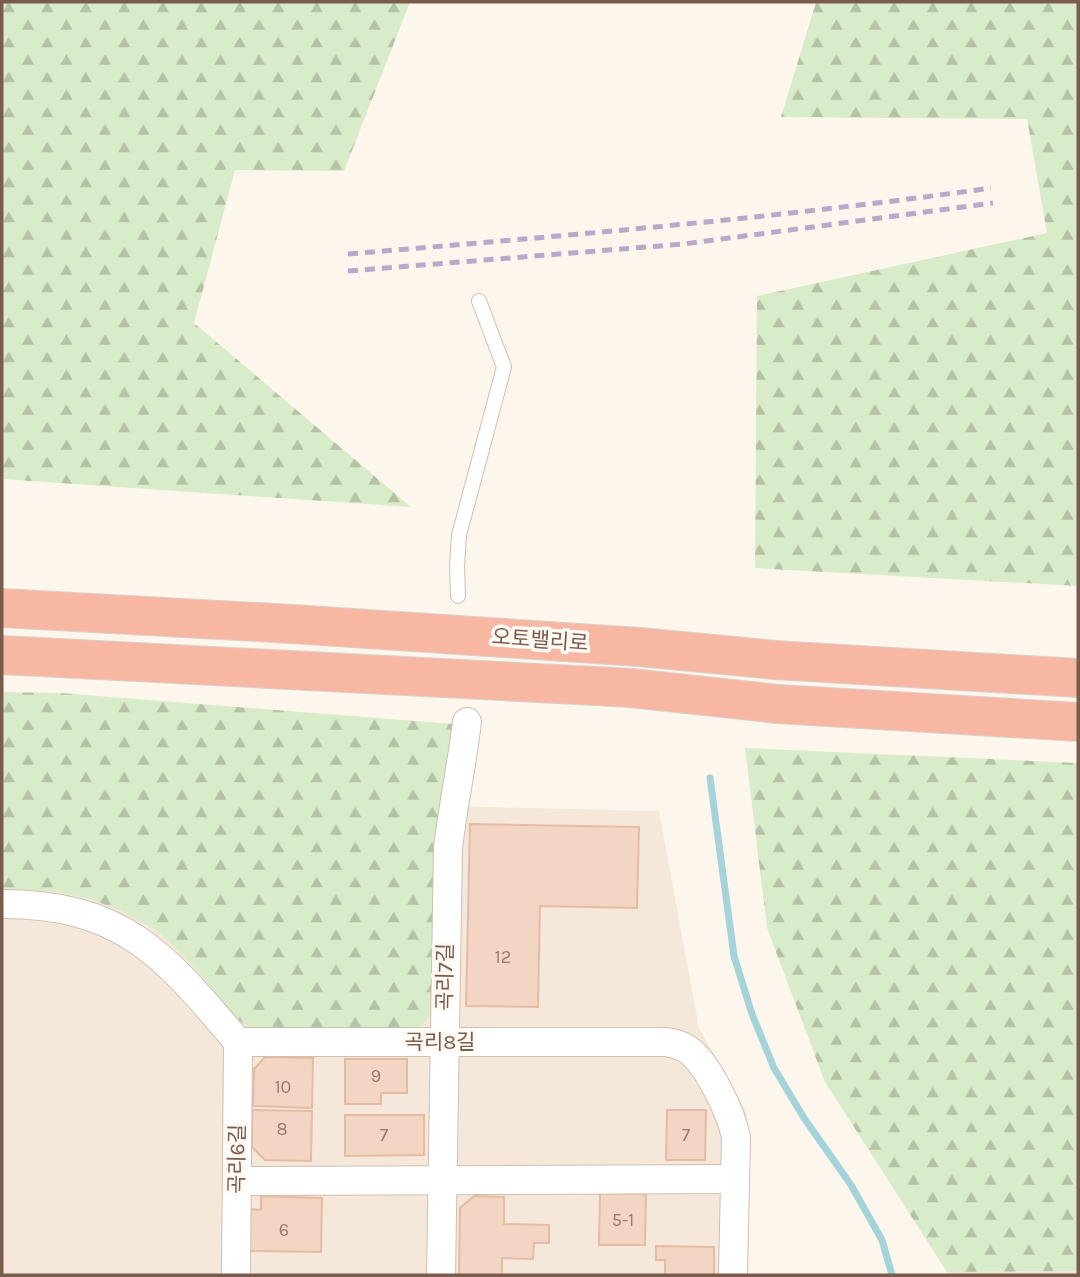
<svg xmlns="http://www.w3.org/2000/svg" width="1080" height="1277" font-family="Karla,'Noto Sans KR',sans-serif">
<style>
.residential{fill:#f5e8da}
.forest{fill:url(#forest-firs)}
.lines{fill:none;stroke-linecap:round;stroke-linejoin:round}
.stream{stroke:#a5d3da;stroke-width:7}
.building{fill:#f3d5c3;stroke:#e6bba3;stroke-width:2}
.lane-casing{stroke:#d1beb0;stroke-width:16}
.street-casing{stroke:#d1beb0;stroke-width:30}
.highway-casing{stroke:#dad1cd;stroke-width:40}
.lane{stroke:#fff;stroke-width:14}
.street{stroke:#fff;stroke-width:28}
.highway{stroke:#f7b7a3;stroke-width:38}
.rail{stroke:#b9a8c9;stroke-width:5;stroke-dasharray:10 7;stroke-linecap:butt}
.labels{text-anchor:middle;stroke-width:7;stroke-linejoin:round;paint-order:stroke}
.number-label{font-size:18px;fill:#987a6a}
.street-label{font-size:21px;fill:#7a5c4d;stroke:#fffaf3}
</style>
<defs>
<pattern id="forest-firs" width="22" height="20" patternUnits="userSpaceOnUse" patternTransform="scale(1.75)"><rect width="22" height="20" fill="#d8ecc9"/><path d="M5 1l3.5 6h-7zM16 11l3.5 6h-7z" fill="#b4c2a5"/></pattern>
</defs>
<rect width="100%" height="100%" fill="#fdf6ec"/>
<g class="residential">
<polygon points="439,806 659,811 699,1028 747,1113 747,1275 2,1275 2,889 56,892 90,899 122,911 154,929 180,952 207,982 230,1014 436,847"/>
<polygon points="1078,1271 1078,1275 947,1275 947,1272"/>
</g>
<g class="forest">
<polygon points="2,2 410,2 344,171 235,170 194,323 411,507 2,479"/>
<polygon points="816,2 1078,2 1078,586 755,568 757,296 1047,233 1027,119 781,117"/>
<polygon points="2,692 61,693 453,724 448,765 439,806 436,847 436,1010 420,1027 252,1029 230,1014 207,982 180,952 154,929 122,911 90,899 56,892 2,889"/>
<polygon points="745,748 1078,763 1078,1271 947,1272 825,1082 767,928"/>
</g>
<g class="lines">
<polyline class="stream" points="710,778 734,956 752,1014 774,1068 804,1118 851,1185 882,1240 892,1275"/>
</g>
<g class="building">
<polygon points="470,824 639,827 637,908 540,906 538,1007 466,1006"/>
<polygon points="265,1057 313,1058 312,1108 253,1106 254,1069"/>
<polygon points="345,1059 407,1059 407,1093 381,1093 381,1104 345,1104"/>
<polygon points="252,1110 312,1111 311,1161 265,1160 252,1147"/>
<polygon points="667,1110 706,1110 705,1160 666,1160"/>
<polygon points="345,1115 424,1115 424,1155 345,1156"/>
<polygon points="600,1193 646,1194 645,1245 599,1245"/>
<polygon points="261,1196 322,1198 321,1252 247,1251 248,1209 261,1210"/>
<polygon points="474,1196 504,1197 504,1224 549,1225 549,1243 534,1243 533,1259 502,1258 502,1275 459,1275 460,1208"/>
<polygon points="656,1246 714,1247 714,1275 665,1275 665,1260 656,1260"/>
</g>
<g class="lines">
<g class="lane-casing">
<polyline id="lane" points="458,596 457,566 459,535 504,367 479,301"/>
</g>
<g class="street-casing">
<g id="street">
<path d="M 2,904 C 124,904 165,956 238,1042 L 666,1042 C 674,1043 680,1045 687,1049 C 708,1063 731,1113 736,1137 L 733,1275"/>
<polyline points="237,1181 735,1179"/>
<polyline points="236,1275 238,1042"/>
<path d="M 441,1275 L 448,848 C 453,806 462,764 467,722"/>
</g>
</g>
<g class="highway-casing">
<g id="highway">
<polyline points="2,608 292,624 640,647 775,660 1078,678"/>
<polyline points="2,655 596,686 631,688 778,704 1078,722"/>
</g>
</g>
<use href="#lane" class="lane"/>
<use href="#street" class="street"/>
<use href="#highway" class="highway"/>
<g class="rail">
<path d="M 348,254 C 563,236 778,218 991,188"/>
<polyline points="348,271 684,244 993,203"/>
</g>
</g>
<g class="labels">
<g class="number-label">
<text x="503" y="963">12</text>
<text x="376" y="1082">9</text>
<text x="283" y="1093">10</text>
<text x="282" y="1135">8</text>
<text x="384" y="1141">7</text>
<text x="686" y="1141">7</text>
<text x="623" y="1226">5-1</text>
<text x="284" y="1236">6</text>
</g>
<g class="street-label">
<text transform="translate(540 640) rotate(4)" y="7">오토밸리로</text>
<text transform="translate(445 977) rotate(-89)" y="7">곡리7길</text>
<text x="440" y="1049">곡리8길</text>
<text transform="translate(237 1159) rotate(-89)" y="7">곡리6길</text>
</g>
</g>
<rect width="1080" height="1277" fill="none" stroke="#7a5c4d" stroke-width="7"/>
</svg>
